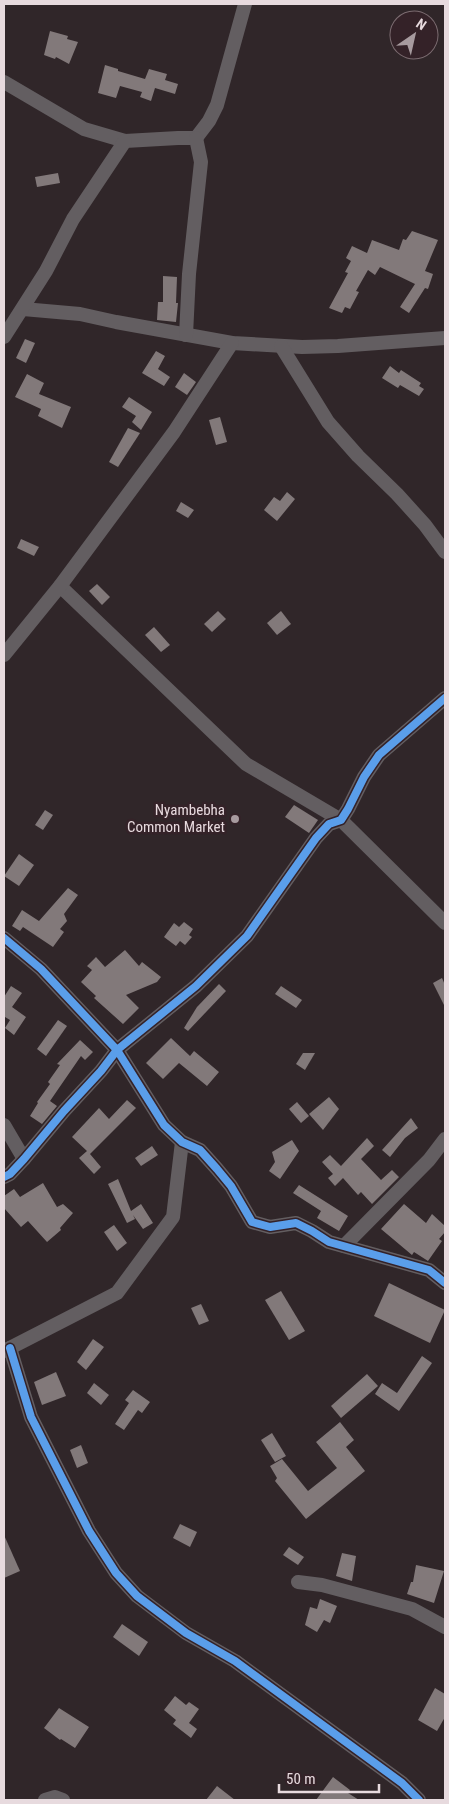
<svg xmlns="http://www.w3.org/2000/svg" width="449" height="1804" font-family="'Roboto Condensed',sans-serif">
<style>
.building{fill:#82797a}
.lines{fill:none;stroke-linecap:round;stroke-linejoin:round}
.minor{stroke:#635e61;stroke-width:14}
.cycleway-casing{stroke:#342228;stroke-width:11}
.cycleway{stroke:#5a9eea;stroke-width:8}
.poi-dot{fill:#a79b9f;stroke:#342228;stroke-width:2}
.labels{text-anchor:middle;stroke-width:5;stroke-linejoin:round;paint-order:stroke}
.poi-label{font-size:15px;fill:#e7dade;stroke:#342228;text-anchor:end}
</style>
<rect width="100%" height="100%" fill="#302629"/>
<g class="building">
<polygon points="50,31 68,36 67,39 78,42 69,64 56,57 55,59 44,55"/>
<polygon points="105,65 118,69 118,71 145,79 149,69 167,74 165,80 178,84 175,94 155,88 151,101 140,97 142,92 120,86 116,98 98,93"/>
<polygon points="58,173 60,183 37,187 35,177"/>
<polygon points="412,231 438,240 425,271 433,274 428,289 425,288 409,313 400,307 415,284 380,267 375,275 368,270 356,291 359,292 350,309 345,307 342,313 329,308 348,273 345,272 351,261 346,258 352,246 367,253 372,240 399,250 403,239 406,240"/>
<polygon points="163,276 177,277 176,303 178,303 176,322 157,320 158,302 163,302"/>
<polygon points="25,339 35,343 26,363 16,358"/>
<polygon points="156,351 165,356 158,369 170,377 164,386 142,373"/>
<polygon points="390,366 399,373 401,370 421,383 419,386 424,389 419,396 400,385 398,388 382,378"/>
<polygon points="184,373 196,382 187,395 175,387"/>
<polygon points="27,374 44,383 39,394 71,407 62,428 38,416 41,409 15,397"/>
<polygon points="129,397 152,412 141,430 132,422 136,416 122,407"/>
<polygon points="220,417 227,442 216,445 209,420"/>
<polygon points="128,428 140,433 118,467 109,462"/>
<polygon points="287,492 295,499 277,521 264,510 274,497 280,501"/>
<polygon points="181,502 194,510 188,518 176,511"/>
<polygon points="21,539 39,547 34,556 17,548"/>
<polygon points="97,584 110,597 102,605 89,591"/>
<polygon points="218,611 226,619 212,632 204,624"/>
<polygon points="281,611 291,624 277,635 267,623"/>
<polygon points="154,627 170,645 161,652 145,635"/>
<polygon points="294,805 318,820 309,833 285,817"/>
<polygon points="45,810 53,815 43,830 35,825"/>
<polygon points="19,854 34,865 19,886 4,876"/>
<polygon points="68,888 78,895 64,914 67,921 60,929 64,932 53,947 23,927 20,931 12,926 22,910 39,921"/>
<polygon points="184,922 193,929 189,935 192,937 185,945 180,941 176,946 164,937 174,923 179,927"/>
<polygon points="125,950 139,966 142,962 161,977 157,982 126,995 139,1008 123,1024 94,998 96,996 81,982 92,970 87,966 96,957 105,967"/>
<polygon points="442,978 445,985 445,1007 433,983"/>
<polygon points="219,984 226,991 188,1031 184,1028 197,1007"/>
<polygon points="11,986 22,993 12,1007 26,1017 14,1035 5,1028 10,1020 5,1017 4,1019 4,997"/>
<polygon points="281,986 302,1000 296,1008 275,994"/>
<polygon points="58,1020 67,1026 46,1056 37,1049"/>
<polygon points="171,1038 190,1056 194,1051 219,1072 207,1086 179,1063 163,1079 146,1063"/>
<polygon points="80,1040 93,1052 85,1060 81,1056 50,1101 57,1106 42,1124 30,1116 38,1103 37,1102 50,1084 48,1082 60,1065 57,1064"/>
<polygon points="303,1053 315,1053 305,1070 296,1064"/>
<polygon points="329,1097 339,1109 323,1130 309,1114"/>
<polygon points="127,1100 136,1108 90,1154 101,1167 94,1174 79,1158 87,1151 72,1137 99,1108 109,1119"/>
<polygon points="297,1102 309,1116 301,1123 289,1109"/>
<polygon points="411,1118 418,1128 405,1138 390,1157 382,1150"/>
<polygon points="367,1138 374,1146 361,1159 381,1180 392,1170 399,1177 372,1204 361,1192 358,1195 343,1178 335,1186 328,1178 333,1174 322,1162 330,1155 341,1166"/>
<polygon points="292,1140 299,1151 280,1179 269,1171 275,1162 272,1152"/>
<polygon points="152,1146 158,1155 141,1166 135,1158"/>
<polygon points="118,1179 131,1211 141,1204 153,1223 143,1229 133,1215 135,1219 127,1223 108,1184"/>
<polygon points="43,1183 57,1207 63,1204 73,1213 60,1228 61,1230 47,1242 28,1221 21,1227 4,1208 4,1196 14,1189 20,1197"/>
<polygon points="299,1185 348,1216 339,1231 317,1218 321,1211 293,1193"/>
<polygon points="404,1204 426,1223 432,1214 445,1226 445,1232 439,1239 442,1241 428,1261 414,1252 412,1255 381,1229"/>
<polygon points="114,1225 127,1243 117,1251 104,1232"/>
<polygon points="389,1283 445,1310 430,1343 374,1316"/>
<polygon points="281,1291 305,1331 289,1340 265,1300"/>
<polygon points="201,1304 209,1321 199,1325 191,1308"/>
<polygon points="93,1339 104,1347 86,1370 77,1362"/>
<polygon points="422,1356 432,1363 399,1411 375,1394 382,1383 397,1393"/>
<polygon points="56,1372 66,1396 42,1405 34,1382"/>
<polygon points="367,1374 378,1386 341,1418 331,1406"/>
<polygon points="94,1383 109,1395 101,1405 87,1393"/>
<polygon points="133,1390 150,1402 142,1413 138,1410 124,1430 115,1424 129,1403 125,1400"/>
<polygon points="340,1422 354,1440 346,1447 365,1471 306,1519 275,1481 277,1478 270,1466 282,1459 308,1491 337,1468 316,1442"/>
<polygon points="272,1433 286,1456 275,1462 261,1440"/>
<polygon points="81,1445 88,1463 77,1468 70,1450"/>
<polygon points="180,1524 197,1532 190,1547 173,1538"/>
<polygon points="4,1535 20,1571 4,1578"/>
<polygon points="289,1547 304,1557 298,1565 283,1555"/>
<polygon points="342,1553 356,1556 352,1581 336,1576"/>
<polygon points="416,1565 444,1571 434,1603 407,1594 411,1582 413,1582"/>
<polygon points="320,1599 337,1606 330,1623 324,1620 317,1632 305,1625 310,1607 317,1609"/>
<polygon points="122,1624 148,1642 139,1656 113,1637"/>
<polygon points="435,1688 445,1694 445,1717 437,1731 418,1720"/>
<polygon points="175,1696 186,1705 189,1702 199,1709 189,1723 197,1729 191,1738 173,1724 176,1720 164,1710"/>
<polygon points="59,1708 89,1727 75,1748 61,1739 60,1740 44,1728"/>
<polygon points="333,1777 350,1790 348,1793 359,1800 316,1800"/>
<polygon points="217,1786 235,1800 206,1800"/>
</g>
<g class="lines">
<g class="minor">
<polyline points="4,82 84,129 125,141 178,138 196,138 209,121 217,105 245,4"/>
<polyline points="23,309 80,314 116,322 232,343 302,347 338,346 445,338"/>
<polyline points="186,335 189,274 201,162 196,138"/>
<polyline points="4,337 46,271 73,219 125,141"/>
<polyline points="281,346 328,422 358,456 397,494 425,525 445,552"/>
<polyline points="60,586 246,764 341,820 445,923"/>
<polyline points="4,655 60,586 174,432 232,343"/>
<polyline points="4,938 41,969 117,1050 164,1125 182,1142 200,1150 217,1169 231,1186 252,1222 270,1227 296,1223 312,1231 329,1242 429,1270 445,1283"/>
<polyline points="4,1125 24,1159"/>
<polyline points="4,1177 10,1174 24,1159 64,1111 101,1071 117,1050 196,986 247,936 316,838 329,824 341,820 348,809 364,777 379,755 445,698"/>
<polyline points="344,1246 429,1160 445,1139"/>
<polyline points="10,1348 31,1417 89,1531 116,1573 137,1596 186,1633 235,1661 402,1783 419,1800"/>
<polyline points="4,1351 117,1293 173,1217 182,1142"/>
<polyline points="298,1582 322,1585 412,1609 445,1627"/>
<polyline points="45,1800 55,1797 63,1800"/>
</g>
<g class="cycleway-casing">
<g id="cycleway">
<polyline points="4,938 41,969 117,1050 164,1125 182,1142 200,1150 217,1169 231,1186 252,1222 270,1227 296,1223 312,1231 329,1242 429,1270 445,1283"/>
<polyline points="4,1177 10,1174 24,1159 64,1111 101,1071 117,1050 196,986 247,936 316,838 329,824 341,820 348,809 364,777 379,755 445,698"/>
<polyline points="10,1348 31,1417 89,1531 116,1573 137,1596 186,1633 235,1661 402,1783 419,1800"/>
</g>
</g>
<use href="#cycleway" class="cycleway"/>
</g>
<circle class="poi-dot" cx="235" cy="819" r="5"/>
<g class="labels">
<g class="poi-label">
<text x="225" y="815">Nyambebha<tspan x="225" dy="17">Common Market</tspan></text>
</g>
</g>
<rect width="449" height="1804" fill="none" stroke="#e7dade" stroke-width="10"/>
<g transform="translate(414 35) rotate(34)"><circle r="24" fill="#342228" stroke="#7c6c71"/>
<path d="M0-4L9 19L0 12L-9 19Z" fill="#a79b9f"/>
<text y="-8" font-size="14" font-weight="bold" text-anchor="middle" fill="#e7dade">N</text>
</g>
<path d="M279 1784v8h100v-8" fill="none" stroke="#e7dade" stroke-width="2.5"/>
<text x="286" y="1784" font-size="15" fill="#e7dade" stroke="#342228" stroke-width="4" paint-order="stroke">50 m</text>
</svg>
